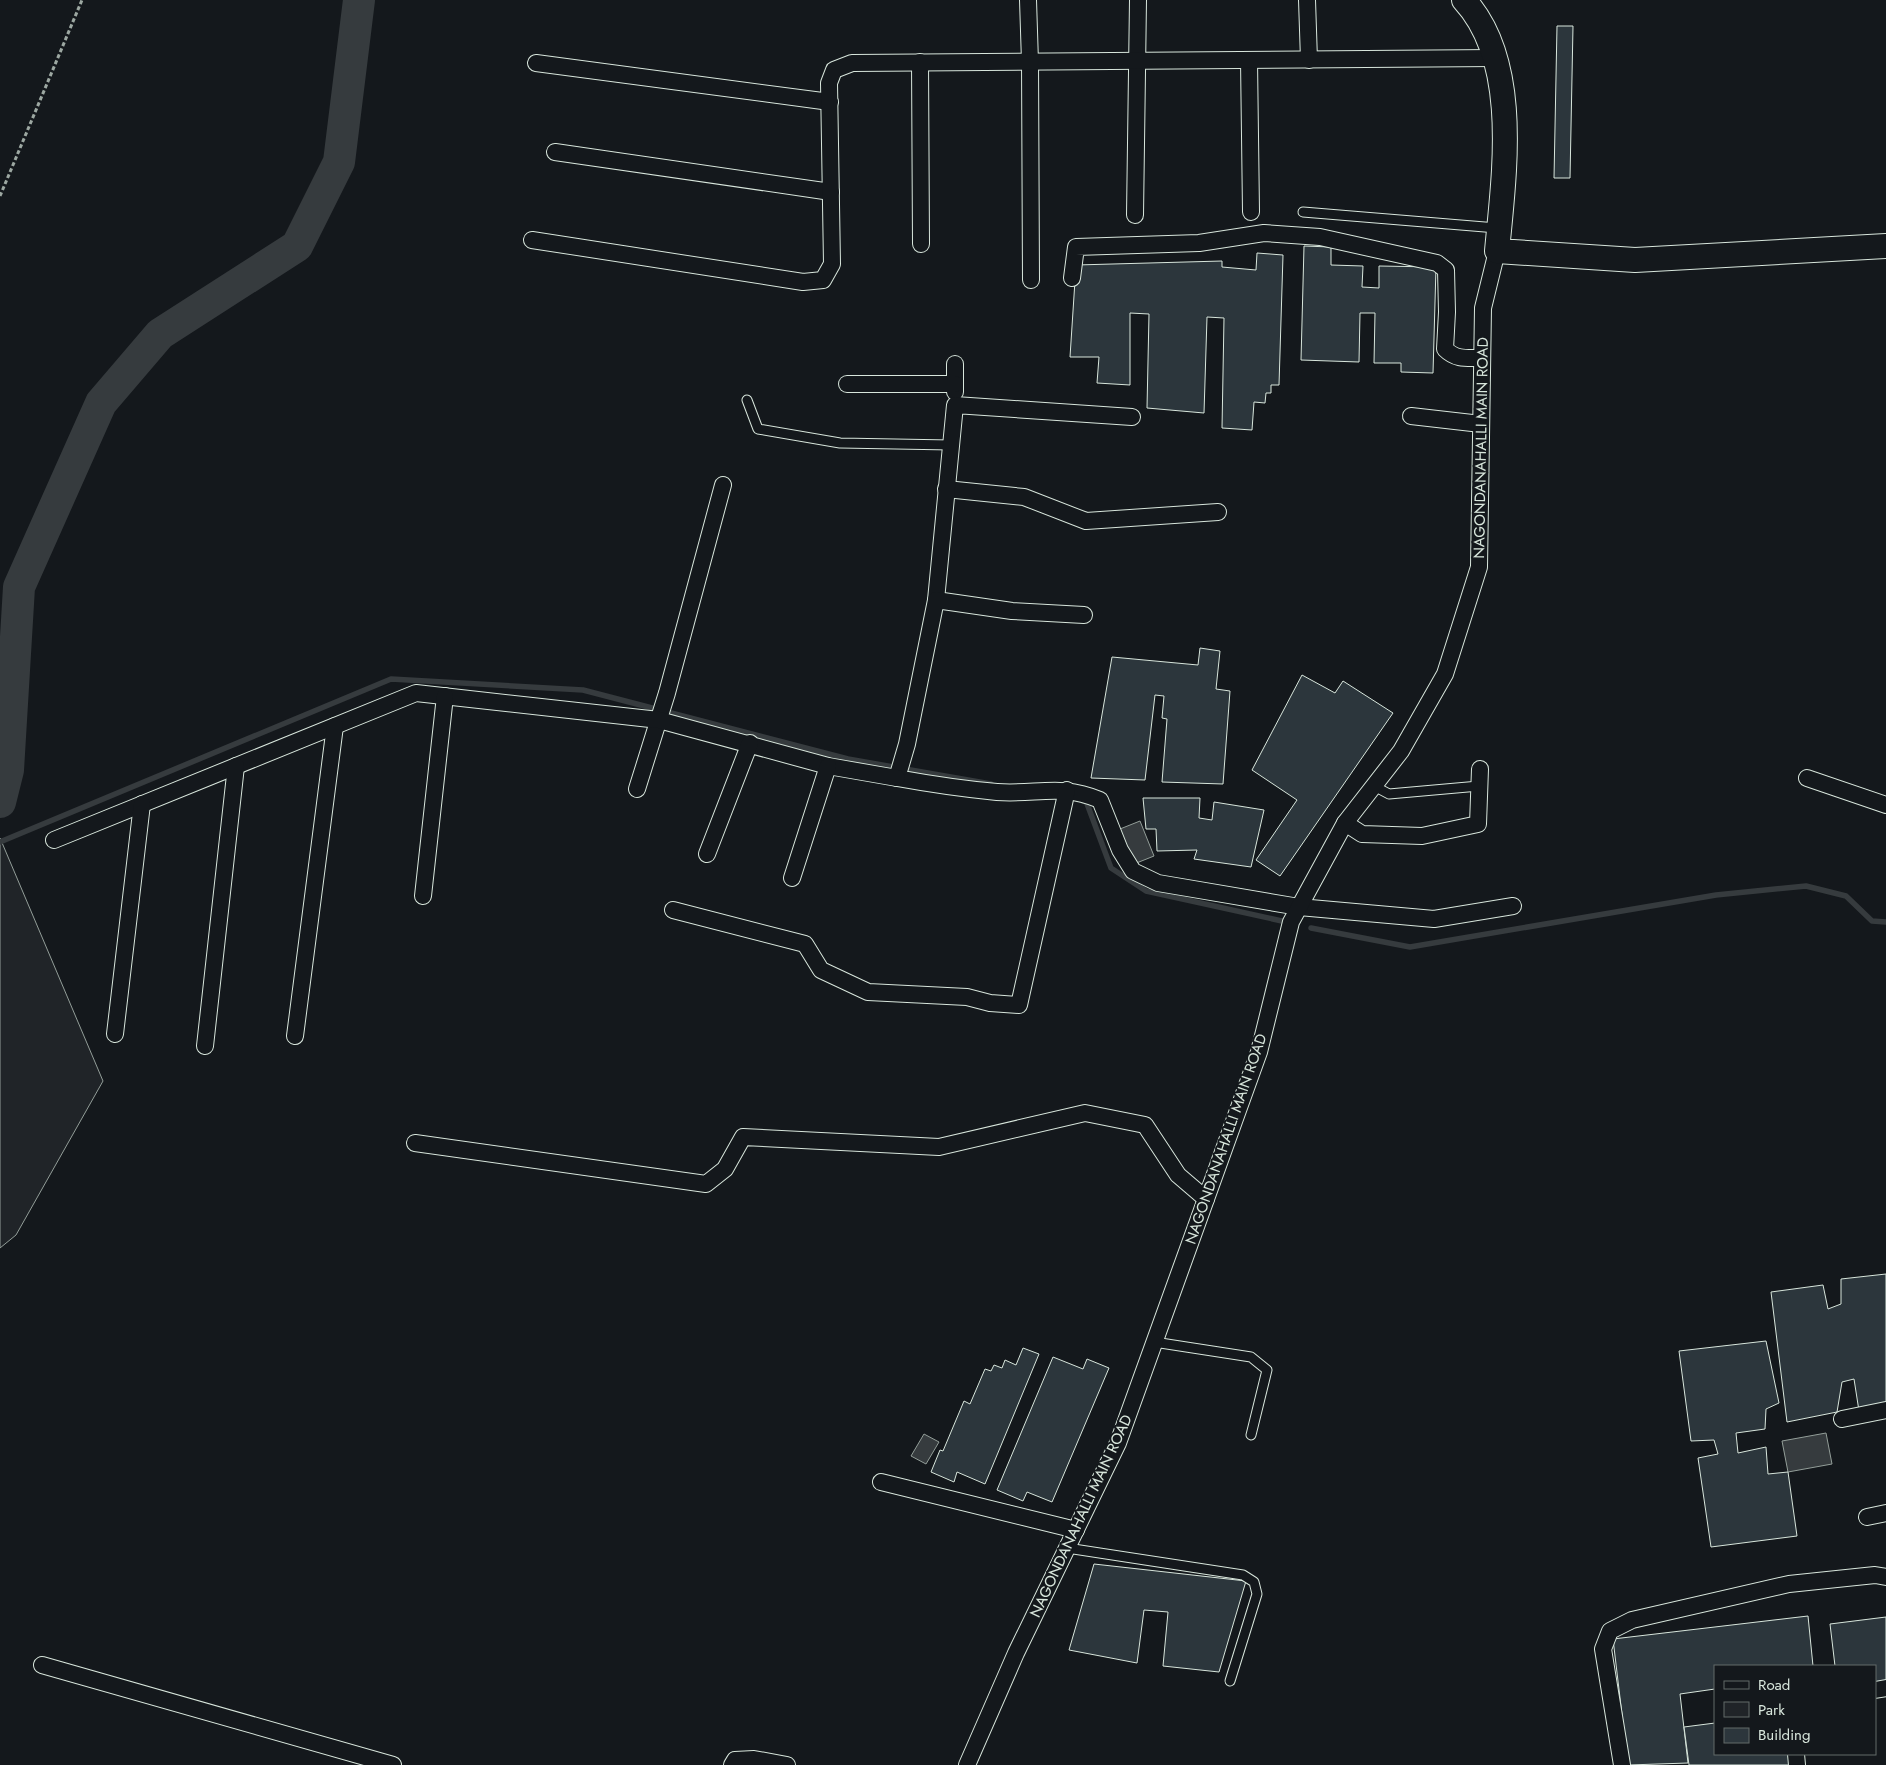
<svg xmlns="http://www.w3.org/2000/svg" width="1886" height="1765" font-family="Jost,sans-serif">
<style>
.green{fill:#202428;stroke:#939e99}
.water{fill:#363b3e;stroke:#939e99}
.lines{fill:none;stroke-linecap:round;stroke-linejoin:round}
.stream{stroke:#363b3e;stroke-width:5.5}
.river{stroke:#363b3e;stroke-width:32}
.building{fill:#2c363c;stroke:#d8e6dc}
.lane-casing{stroke:#d8e6dc;stroke-width:11}
.street-casing{stroke:#d8e6dc;stroke-width:18}
.secondary-casing{stroke:#d8e6dc;stroke-width:26}
.path{stroke:#9da8a2;stroke-width:3;stroke-dasharray:4 2.5;stroke-linecap:butt}
.lane{stroke:#14181c;stroke-width:9}
.street{stroke:#14181c;stroke-width:16}
.secondary{stroke:#14181c;stroke-width:24}
.labels{text-anchor:middle;stroke-width:4;stroke-linejoin:round;paint-order:stroke}
.street-label{font-size:15px;fill:#d8e6dc;stroke:#14181c}
</style>
<rect width="100%" height="100%" fill="#14181c"/>
<polygon class="green" points="0,838 103,1081 16,1235 0,1248"/>
<g class="water">
<polygon points="1140,821 1154,856 1134,864 1120,829"/>
<polygon points="1826,1433 1832,1464 1788,1472 1782,1441"/>
<polygon points="924,1434 939,1442 926,1464 911,1456"/>
</g>
<g class="lines">
<g class="stream">
<polyline points="1083,801 1086,801 1111,868 1146,891 1282,921"/>
<polyline points="0,842 391,679 583,690 848,759 991,784"/>
<polyline points="1311,928 1410,947 1716,895 1806,886 1846,896 1872,921 1886,922"/>
</g>
<polyline class="river" points="0,802 8,770 19,587 101,403 160,334 297,246 339,162 359,0"/>
</g>
<g class="building">
<polygon points="1557,26 1573,26 1570,178 1554,178"/>
<polygon points="1304,246 1331,247 1331,265 1363,266 1362,287 1379,288 1379,266 1436,267 1433,373 1401,372 1401,363 1374,363 1375,313 1360,313 1359,362 1301,360"/>
<polygon points="1257,253 1283,255 1279,385 1271,385 1271,393 1266,393 1265,403 1254,402 1252,430 1222,428 1224,318 1207,317 1204,413 1147,408 1149,314 1130,313 1130,385 1097,383 1099,357 1070,357 1076,265 1222,261 1222,267 1256,270"/>
<polygon points="1200,648 1220,651 1216,689 1230,691 1223,784 1162,782 1167,719 1162,718 1164,696 1155,695 1145,780 1091,778 1112,657 1198,665"/>
<polygon points="1302,675 1335,693 1343,681 1393,713 1280,876 1256,860 1297,800 1252,770"/>
<polygon points="1143,798 1200,798 1199,818 1212,820 1214,802 1264,810 1251,867 1194,859 1197,850 1157,851 1156,829 1146,829"/>
<polygon points="1886,1274 1886,1404 1859,1411 1854,1379 1842,1382 1837,1412 1787,1422 1771,1292 1823,1285 1828,1309 1841,1304 1841,1279"/>
<polygon points="1766,1341 1779,1403 1766,1409 1765,1429 1736,1433 1738,1453 1766,1447 1768,1474 1788,1472 1797,1536 1711,1547 1698,1458 1718,1454 1714,1440 1691,1441 1679,1351"/>
<polygon points="1023,1348 1039,1354 985,1484 957,1472 954,1482 931,1472 940,1450 943,1451 964,1401 970,1404 985,1369 991,1371 994,1365 1002,1368 1005,1360 1016,1365"/>
<polygon points="1053,1357 1083,1369 1087,1359 1109,1368 1052,1502 1027,1492 1023,1501 997,1490"/>
<polygon points="1094,1564 1246,1581 1219,1672 1163,1666 1168,1612 1144,1610 1137,1663 1069,1650"/>
<polygon points="1808,1616 1813,1666 1715,1666 1715,1689 1680,1694 1688,1763 1628,1765 1613,1639"/>
<polygon points="1886,1617 1886,1681 1875,1683 1875,1666 1835,1666 1830,1624"/>
<polygon points="1715,1723 1715,1754 1791,1754 1792,1765 1689,1765 1684,1727"/>
</g>
<g class="lines">
<g class="lane-casing">
<g id="lane">
<polyline points="1303,212 1497,228"/>
<polyline points="747,400 758,429 840,443 951,445"/>
<polyline points="1374,786 1389,794 1479,786"/>
<polyline points="1154,1342 1251,1357 1267,1370 1251,1435"/>
<polyline points="1067,1548 1243,1575 1254,1582 1257,1594 1230,1681"/>
</g>
</g>
<g class="street-casing">
<g id="street">
<polyline points="1028,0 1030,62 1031,280"/>
<polyline points="1307,0 1309,60"/>
<polyline points="1249,60 1251,212"/>
<polyline points="920,62 921,244"/>
<polyline points="536,63 830,102"/>
<polyline points="555,152 831,192"/>
<polyline points="1135,215 1138,0"/>
<polyline points="532,240 803,282 823,280 832,264 829,83 834,70 852,63 1495,58"/>
<path d="M 1072,278 L 1076,247 L 1199,243 L 1264,233 L 1320,237 L 1437,263 L 1446,270 L 1447,312 L 1445,349 C 1456,360 1467,358 1482,358"/>
<polyline points="955,364 955,392"/>
<polyline points="847,384 955,384"/>
<polyline points="1411,416 1481,424"/>
<polyline points="946,489 1024,497 1086,521 1218,512"/>
<polyline points="936,600 955,405 1132,417"/>
<path d="M 1084,615 L 1012,611 L 936,600 L 907,744 L 897,778 C 930,784 964,789 997,792 C 1037,795 1060,783 1100,800 L 1120,850 L 1133,871 L 1158,883 L 1299,907 L 1434,919 L 1513,906"/>
<polyline points="1807,778 1886,805"/>
<polyline points="637,789 667,693 723,485"/>
<polyline points="1345,823 1362,834 1422,836 1478,824 1480,769"/>
<polyline points="54,840 416,693 659,720 828,766 897,778"/>
<polyline points="707,854 750,743"/>
<polyline points="792,878 828,766"/>
<polyline points="423,896 445,696"/>
<polyline points="673,910 805,944 821,970 868,992 967,997 990,1003 1019,1005 1067,790"/>
<polyline points="115,1034 142,804"/>
<polyline points="295,1036 335,726"/>
<polyline points="205,1046 236,766"/>
<polyline points="415,1143 706,1184 725,1169 743,1137 939,1147 1085,1113 1145,1125 1178,1175 1206,1199"/>
<polyline points="1842,1419 1886,1410"/>
<polyline points="881,1482 1076,1530"/>
<polyline points="1867,1517 1886,1513"/>
<polyline points="42,1665 393,1765"/>
<polyline points="1875,1690 1886,1688"/>
<polyline points="1796,1754 1797,1765"/>
<polyline points="732,1765 735,1760 754,1759 787,1765"/>
<polyline points="967,1765 1016,1653 1118,1443 1259,1052 1291,922 1345,823 1401,751 1445,674 1479,567 1483,308 1497,251"/>
<polyline points="1622,1765 1603,1649 1610,1631 1632,1620 1789,1584 1875,1575 1886,1577"/>
</g>
</g>
<g class="secondary-casing">
<path id="secondary" d="M 1464,0 C 1521,62 1504,174 1497,251 L 1635,260 L 1886,246"/>
</g>
<polyline class="path" points="0,196 82,0"/>
<use href="#lane" class="lane"/>
<use href="#street" class="street"/>
<use href="#secondary" class="secondary"/>
</g>
<g class="labels">
<g class="street-label">
<text transform="translate(1481 448) rotate(-89)" y="5">NAGONDANAHALLI MAIN ROAD</text>
<text transform="translate(1226 1139) rotate(-71)" y="5">NAGONDANAHALLI MAIN ROAD</text>
<text transform="translate(1081 1516) rotate(-65)" y="5">NAGONDANAHALLI MAIN ROAD</text>
</g>
</g>
<rect x="1714" y="1665" width="162" height="90" fill="#14181c" stroke="#626a69"/>
<rect x="1724" y="1681" width="25" height="8" fill="#14181c" stroke="#626a69"/>
<text x="1758" y="1690" font-size="15" fill="#d8e6dc">Road</text>
<rect x="1724" y="1702" width="25" height="15" fill="#202428" stroke="#626a69"/>
<text x="1758" y="1715" font-size="15" fill="#d8e6dc">Park</text>
<rect x="1724" y="1728" width="25" height="15" fill="#2c363c" stroke="#626a69"/>
<text x="1758" y="1740" font-size="15" fill="#d8e6dc">Building</text>
</svg>
